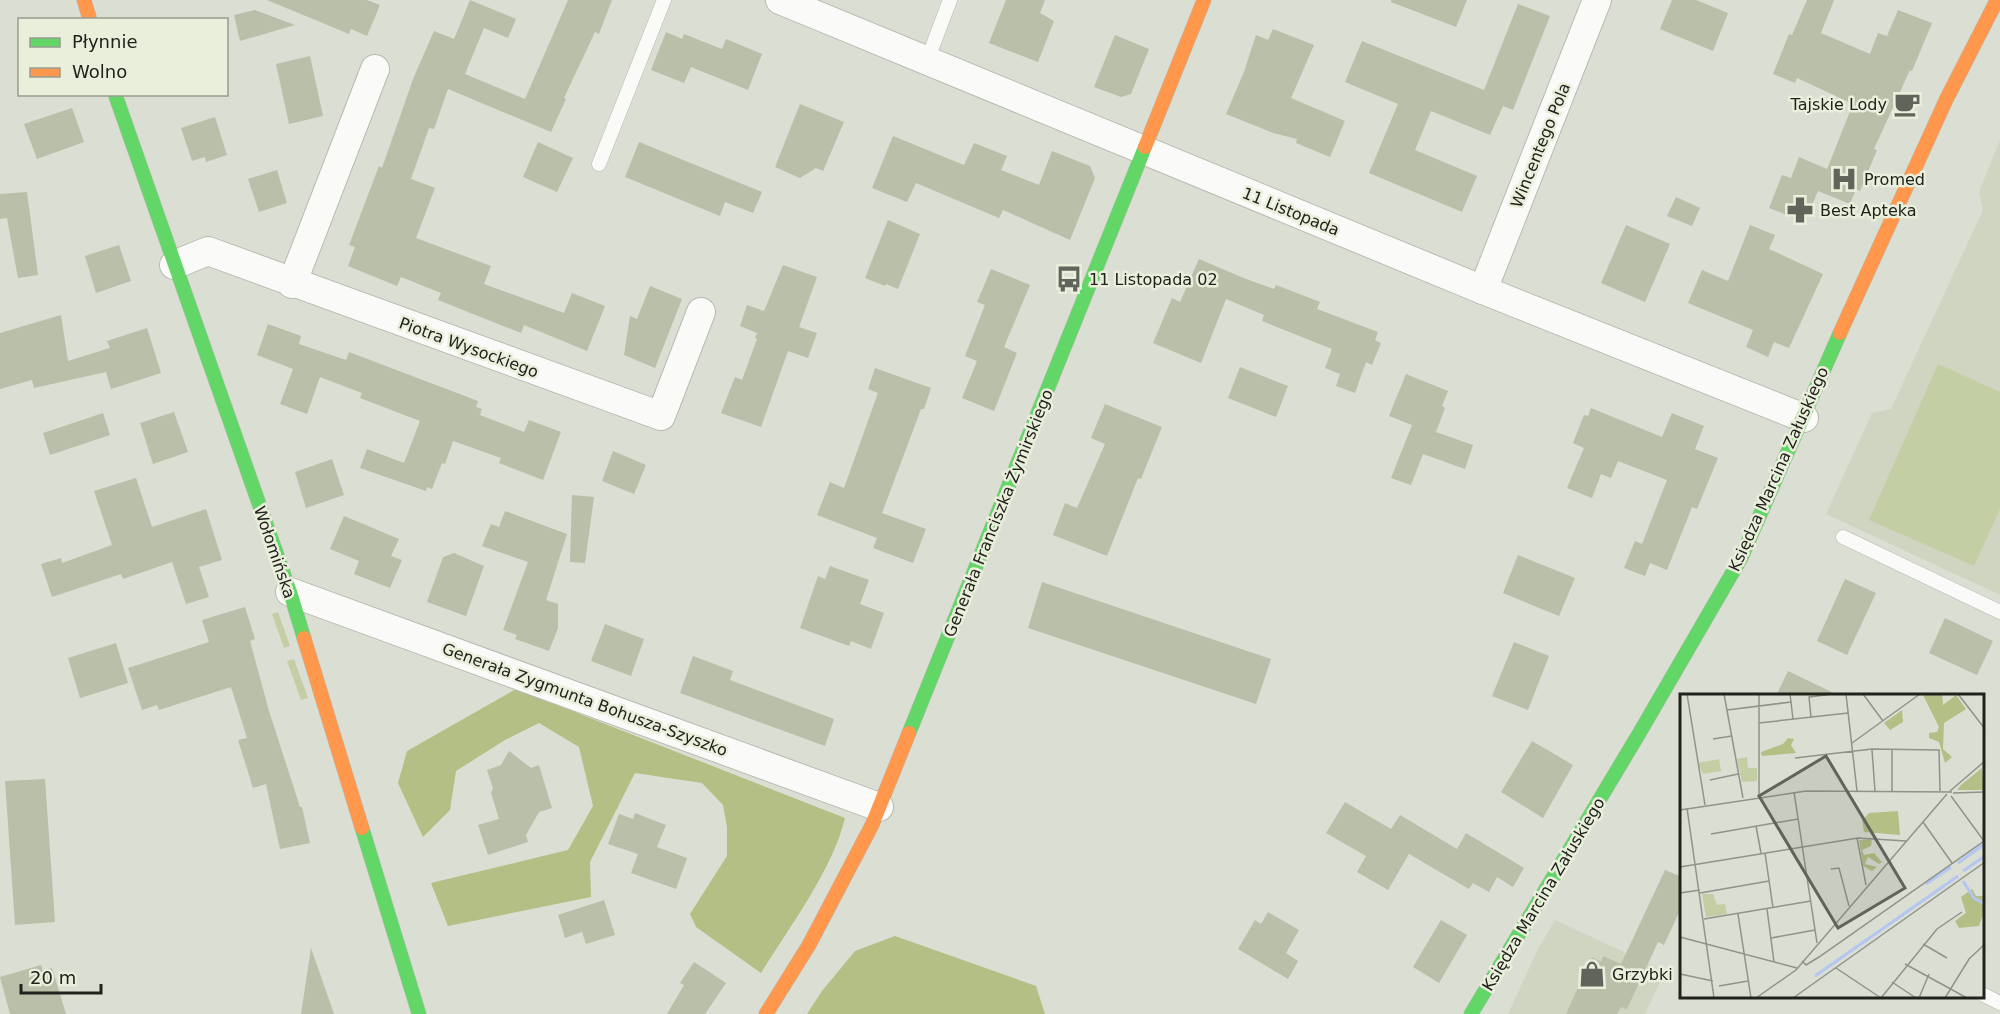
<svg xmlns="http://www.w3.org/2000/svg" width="2000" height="1014" font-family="'DejaVu Sans',sans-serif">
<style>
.built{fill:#d0d5c1}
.green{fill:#c4cea4}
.forest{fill:#b3bf84}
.building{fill:#b9bfa8}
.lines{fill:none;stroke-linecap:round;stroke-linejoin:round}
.lane-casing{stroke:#b8bbb2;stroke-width:15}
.street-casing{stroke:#b8bbb2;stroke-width:30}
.fast-casing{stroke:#b8bbb2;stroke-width:15}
.slow-casing{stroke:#b8bbb2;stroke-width:15}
.lane{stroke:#fafaf8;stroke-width:14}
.street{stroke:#fafaf8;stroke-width:28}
.fast{stroke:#63d668;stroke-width:14}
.slow{stroke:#ff974d;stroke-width:14}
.labels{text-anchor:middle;stroke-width:5;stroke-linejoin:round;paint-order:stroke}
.poi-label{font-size:16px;fill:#20221b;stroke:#eaefdc;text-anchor:start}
.street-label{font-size:16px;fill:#20221b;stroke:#eaefdc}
.inset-river{fill:none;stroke:#b4c6f2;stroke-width:3}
.inset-road{fill:none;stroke:#909389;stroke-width:1.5}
.view{fill:#61645b;fill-opacity:0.15;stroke:#61645b;stroke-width:3}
.inset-edge{fill:none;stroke:#20221b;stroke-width:3}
</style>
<rect width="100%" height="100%" fill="#dbded3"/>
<g class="built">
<polygon points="2000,140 2000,595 1826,514 1872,413 1891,409 1983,210 1979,192"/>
<polygon points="1555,920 1665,971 1645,1014 1508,1014 1538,949"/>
</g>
<g class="green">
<polygon points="1938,364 2000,392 2000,509 1974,566 1869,520"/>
<polygon points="278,612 290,646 284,648 272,614"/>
<polygon points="294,659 308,698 301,700 287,661"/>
</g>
<g class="forest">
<path d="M 516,689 L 845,818 C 833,869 789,928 761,973 L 696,927 L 690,914 L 727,856 L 727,827 L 723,805 L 702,783 L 635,773 L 590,862 L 591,897 L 448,926 L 431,883 L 568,850 L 593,806 L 579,747 L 539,723 L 505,740 L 456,771 L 450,810 L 423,837 L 398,783 L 407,751 Z"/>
<polygon points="895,936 1036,986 1045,1014 807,1014 822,991 855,951"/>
</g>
<g class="building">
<polygon points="267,0 367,0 380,5 367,36 351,29 349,34"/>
<polygon points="470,0 516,19 508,38 484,28 465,74 525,99 568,0 612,0 599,34 595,32 564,98 566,99 551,132 448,89 434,129 429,128 411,179 435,188 416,238 491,266 484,284 564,313 572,293 605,306 587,351 524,325 521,333 438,300 441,293 401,277 397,286 348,266 355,247 349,245 379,166 382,168 413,79 434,31 454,39"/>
<polygon points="1006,0 1045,0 1040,13 1054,21 1038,62 989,43"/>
<polygon points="1391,0 1467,0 1456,27 1391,2"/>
<polygon points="1672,0 1696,0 1728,13 1713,51 1660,29"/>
<polygon points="1807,0 1834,0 1821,33 1870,54 1878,33 1887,36 1898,10 1932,23 1912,71 1910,70 1874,149 1877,150 1860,191 1856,189 1850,204 1818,191 1805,222 1769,208 1782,175 1791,178 1799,157 1827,169 1853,104 1797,78 1795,83 1773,74 1789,34 1792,35"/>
<polygon points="1518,4 1550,16 1513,110 1503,106 1490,135 1431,111 1415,150 1477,176 1462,212 1369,173 1398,104 1345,82 1362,41 1484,90"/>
<polygon points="255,10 295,25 240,41 234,15"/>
<polygon points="1273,29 1314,45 1291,98 1345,121 1330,157 1296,143 1297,139 1273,133 1226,114 1244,72 1256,35 1268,40"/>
<polygon points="666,32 682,39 684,34 722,49 726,39 762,54 748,90 691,67 684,83 651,70"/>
<polygon points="1115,35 1149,49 1131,94 1121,97 1094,87"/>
<polygon points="310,56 323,116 289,124 276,64"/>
<polygon points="800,104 844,122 823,171 816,168 800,178 775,167"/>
<polygon points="72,108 84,142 37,159 24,124"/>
<polygon points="215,117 227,155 206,162 205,157 192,161 181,128"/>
<polygon points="893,136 964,165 974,143 1007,156 1001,170 1039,185 1052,151 1090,166 1095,178 1070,240 1003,210 999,218 916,183 907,202 872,188"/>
<polygon points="538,142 573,158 557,192 523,177"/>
<polygon points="639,142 762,192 753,213 725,202 720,216 625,177"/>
<polygon points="277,170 287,203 259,212 248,179"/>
<polygon points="27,192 38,275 18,278 7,218 0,219 0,194"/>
<polygon points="1676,197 1700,208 1692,226 1667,216"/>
<polygon points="888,220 920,234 898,289 886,284 885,286 865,278"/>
<polygon points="1626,225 1670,244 1645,302 1601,283"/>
<polygon points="1750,225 1775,235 1769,249 1823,274 1789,348 1774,342 1768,357 1746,347 1753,330 1688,303 1702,270 1728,281"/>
<polygon points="119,245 131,281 96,293 85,256"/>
<polygon points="1199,259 1246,279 1274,289 1276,285 1320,302 1317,309 1378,332 1375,340 1381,343 1372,365 1366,362 1355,393 1336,386 1340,374 1325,368 1332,349 1262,321 1264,315 1226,299 1201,363 1153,343 1172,298 1180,302"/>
<polygon points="783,265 817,277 799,327 817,333 808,358 788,351 761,427 721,413 735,377 742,380 757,339 755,338 757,333 740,326 747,305 764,311"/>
<polygon points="991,269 1030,285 1004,347 1017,353 994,411 962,398 977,361 965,356 985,305 977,302"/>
<polygon points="650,286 682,299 655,368 624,355 630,316 637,319"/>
<polygon points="61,315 68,361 110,348 107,341 147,328 161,373 111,389 106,372 34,388 32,380 0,389 0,333"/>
<polygon points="268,324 301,336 299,344 346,360 349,352 478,401 476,407 482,409 480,415 524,432 529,420 561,432 543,480 499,463 501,458 453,441 445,464 442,463 432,489 427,487 426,491 360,468 367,449 404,463 420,421 360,398 362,393 320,377 307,414 280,404 293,369 257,355"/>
<polygon points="1240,367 1288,386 1276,417 1228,398"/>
<polygon points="875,368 931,388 924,409 921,409 882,513 926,529 913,563 873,548 877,538 817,515 830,482 844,488 878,393 868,389"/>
<polygon points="1406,374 1448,391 1442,406 1445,408 1436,432 1473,445 1465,469 1423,454 1411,485 1391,478 1412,425 1389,416"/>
<polygon points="1105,404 1162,427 1141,479 1138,478 1107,556 1053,535 1065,503 1077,508 1105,444 1091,438"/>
<polygon points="1591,408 1662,437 1672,413 1704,426 1695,449 1718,458 1697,509 1692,507 1667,570 1650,563 1645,576 1624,568 1635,541 1642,544 1667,480 1618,461 1611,478 1601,474 1592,498 1567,488 1584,448 1573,443 1584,415 1588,416"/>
<polygon points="174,412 188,452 153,464 140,423"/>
<polygon points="103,413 110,435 50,455 43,433"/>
<polygon points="613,451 646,465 634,494 602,481"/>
<polygon points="332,459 344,495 306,508 295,472"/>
<polygon points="136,478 152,527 206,509 222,560 199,567 209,597 186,604 172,562 123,579 121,574 52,597 41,564 61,558 62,563 112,545 94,491"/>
<polygon points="572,495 594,497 585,563 570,562"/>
<polygon points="505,511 567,534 546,600 558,604 558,628 549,651 515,639 517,635 503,630 528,562 482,546 491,524 499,527"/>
<polygon points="344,516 399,539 391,556 402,560 390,588 354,574 359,561 330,549"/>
<polygon points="454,553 484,566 466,616 427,602 443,557"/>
<polygon points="1518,555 1575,578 1559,616 1503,593"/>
<polygon points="830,566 869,580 860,604 884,613 871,649 851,641 849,646 800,628 818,576 825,579"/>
<polygon points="1845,579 1876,593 1847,655 1817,641"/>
<polygon points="1042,582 1271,659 1256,704 1028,628"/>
<polygon points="245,607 255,639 250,641 269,711 300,807 302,807 310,843 280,849 266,784 253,788 238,740 247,738 231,687 159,710 157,705 142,710 128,668 209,642 202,620"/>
<polygon points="1945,618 1993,641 1977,675 1929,653"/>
<polygon points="605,624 644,639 631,676 591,661"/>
<polygon points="1514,642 1549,656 1528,710 1492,696"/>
<polygon points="116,643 128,683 80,698 68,658"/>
<polygon points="693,656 733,671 730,680 834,719 825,746 680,693"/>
<polygon points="1788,671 1840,696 1776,696"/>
<polygon points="1532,741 1573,765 1543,818 1501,792"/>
<polygon points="509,751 531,768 539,765 552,808 539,812 526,835 528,842 488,855 478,825 499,819 491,793 493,788 487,770 501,765"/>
<polygon points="45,779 55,922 15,925 5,781"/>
<polygon points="1345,802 1391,829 1400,815 1457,849 1466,833 1524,868 1513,887 1497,877 1489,892 1473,883 1469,889 1409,854 1388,890 1357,872 1366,856 1326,833"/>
<polygon points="635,813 666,825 657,847 687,858 676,889 631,873 638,854 608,844 619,814 633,819"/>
<polygon points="1665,870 1682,877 1682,906 1664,945 1658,942 1627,1009 1621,1007 1617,1014 1566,1014 1592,957 1601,962 1603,956 1621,964"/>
<polygon points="604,900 615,935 586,944 582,932 565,938 558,915"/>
<polygon points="1268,912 1299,930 1286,953 1298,961 1288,979 1238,949 1255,920 1261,924"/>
<polygon points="1441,920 1467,935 1439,983 1413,967"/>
<polygon points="311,948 334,1014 301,1014"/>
<polygon points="694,962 726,983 705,1014 667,1014 684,985 680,983"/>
<polygon points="41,965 43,971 52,968 66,1014 10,1014 0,977"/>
</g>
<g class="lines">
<g class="lane-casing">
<g id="lane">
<polyline points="927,61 950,0"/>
<polyline points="599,164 664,0"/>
<polyline points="1843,537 2000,612"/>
<polyline points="1984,995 2000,1003"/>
</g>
</g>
<g class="street-casing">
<g id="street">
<polyline points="780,0 1483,290 1804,418"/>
<polyline points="174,265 208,251 661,416 701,312"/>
<polyline points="292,284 375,69"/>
<polyline points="1483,290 1597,0"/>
<polyline points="290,592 879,807"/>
</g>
</g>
<g class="fast-casing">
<g id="fast">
<polyline points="115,94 290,592 304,638"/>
<polyline points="909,733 1145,147"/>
<polyline points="362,828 419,1014"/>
<polyline points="1471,1014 1640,732 1741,558 1840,333"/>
</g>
</g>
<g class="slow-casing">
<g id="slow">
<polyline points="84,0 90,20"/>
<polyline points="1145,147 1204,0"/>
<polyline points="1840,333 1946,100 1997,0"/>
<polyline points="304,638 362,828"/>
<polyline points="766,1014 809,945 872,825 909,733"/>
</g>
</g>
<use href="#lane" class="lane"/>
<use href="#street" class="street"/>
<use href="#fast" class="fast"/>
<use href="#slow" class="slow"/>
</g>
<defs>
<g id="cafe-bare" transform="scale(2.07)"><path d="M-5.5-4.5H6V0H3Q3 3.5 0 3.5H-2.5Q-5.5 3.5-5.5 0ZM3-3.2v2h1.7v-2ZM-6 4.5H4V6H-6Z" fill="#61645b" stroke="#eaefdc" stroke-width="2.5" paint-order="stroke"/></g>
<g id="hospital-bare" transform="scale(2.07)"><path d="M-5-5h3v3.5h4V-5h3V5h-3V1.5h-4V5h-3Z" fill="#61645b" stroke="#eaefdc" stroke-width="2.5" paint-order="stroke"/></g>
<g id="pharmacy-bare" transform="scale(2.07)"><path d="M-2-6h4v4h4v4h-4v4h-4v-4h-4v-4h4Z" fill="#61645b" stroke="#eaefdc" stroke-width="2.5" paint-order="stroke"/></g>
<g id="bus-bare" transform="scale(2.07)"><path d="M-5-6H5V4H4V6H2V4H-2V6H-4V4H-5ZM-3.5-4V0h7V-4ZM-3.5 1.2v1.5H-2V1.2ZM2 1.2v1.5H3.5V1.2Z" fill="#61645b" stroke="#eaefdc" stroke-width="2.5" paint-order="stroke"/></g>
<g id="shop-bare" transform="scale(2.07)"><path d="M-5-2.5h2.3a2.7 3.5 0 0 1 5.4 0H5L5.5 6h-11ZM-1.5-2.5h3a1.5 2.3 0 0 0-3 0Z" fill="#61645b" stroke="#eaefdc" stroke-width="2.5" paint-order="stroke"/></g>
</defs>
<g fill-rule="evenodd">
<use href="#cafe-bare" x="1907" y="104"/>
<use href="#hospital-bare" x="1844" y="179"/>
<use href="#pharmacy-bare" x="1800" y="210"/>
<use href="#bus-bare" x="1069" y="279"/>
<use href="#shop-bare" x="1592" y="974"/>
</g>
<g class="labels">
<g class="poi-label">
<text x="1887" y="110" text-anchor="end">Tajskie Lody</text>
<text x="1864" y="185">Promed</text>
<text x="1820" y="216">Best Apteka</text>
<text x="1089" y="285">11 Listopada 02</text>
<text x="1612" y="980">Grzybki</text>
</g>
<g class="street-label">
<text transform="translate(1540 145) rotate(-68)" y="6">Wincentego Pola</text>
<text transform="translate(1291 211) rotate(22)" y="6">11 Listopada</text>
<text transform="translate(469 347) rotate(20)" y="6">Piotra Wysockiego</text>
<text transform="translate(1778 469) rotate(-66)" y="6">Księdza Marcina Załuskiego</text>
<text transform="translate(998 513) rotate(-68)" y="6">Generała Franciszka Żymirskiego</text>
<text transform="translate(275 552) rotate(71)" y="6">Wołomińska</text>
<text transform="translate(585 699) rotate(20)" y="6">Generała Zygmunta Bohusza-Szyszko</text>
<text transform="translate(1543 894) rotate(-59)" y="6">Księdza Marcina Załuskiego</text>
</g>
</g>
<g transform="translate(1680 694)">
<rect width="304" height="304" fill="#dbded3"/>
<path d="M 67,63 L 68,74 L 77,74 L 77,87 L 62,88 L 57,65 ZM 39,65 L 41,77 L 23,80 L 18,69 ZM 22,200 L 33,200 L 37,211 L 45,210 L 47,220 L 26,223 Z" fill="#c4cea4"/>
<path d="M 262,0 L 263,11 L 276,1 L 286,15 L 264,29 L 263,55 L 272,63 L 265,69 L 259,48 L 249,44 L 249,39 L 257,38 L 259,33 L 243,1 ZM 222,16 L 223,28 L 210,36 L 204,29 ZM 108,44 L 114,45 L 111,51 L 116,59 L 82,62 L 81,58 L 103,50 ZM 302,74 L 304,96 L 277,96 L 281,91 ZM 218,117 L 220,141 L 184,138 L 182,126 L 189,119 ZM 192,145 L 191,152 L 182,156 L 184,161 L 194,159 L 202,168 L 199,170 L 188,163 L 185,170 L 197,173 L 192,177 L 183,172 L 179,146 ZM 292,195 L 296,202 L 304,202 L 304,218 L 299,232 L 279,234 L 275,227 L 286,219 L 281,203 Z" fill="#b3bf84"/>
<path class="inset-river" d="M 278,169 L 303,151M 283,177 L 305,162M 283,187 L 294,204 L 305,210M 246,190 L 271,173M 135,282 L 278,182"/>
<path class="inset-road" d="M 7,0 L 25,111M 44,0 L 63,104M 110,0 L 113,25M 166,0 L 177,97M 183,0 L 203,27M 278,0 L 305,35M 47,16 L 111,8M 131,23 L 129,3 L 153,0M 79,29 L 168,19M 33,45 L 52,42M 172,49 L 240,0M 192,56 L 195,97M 115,64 L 192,55 L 259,56 L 260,97M 30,86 L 58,80M 212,97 L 212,55M 270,97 L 305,67M 114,98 L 137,249M 273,99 L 305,98M 79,102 L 79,0M 7,114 L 34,304M 0,116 L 126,97 L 272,98M 243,128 L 272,169M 76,132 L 81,159M 31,140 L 118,125M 177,144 L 186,191M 85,159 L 93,214M 0,173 L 178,144 L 226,147M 151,175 L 159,174 L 169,212M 0,199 L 20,196M 20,199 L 89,187M 87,215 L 94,268M 58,220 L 71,304M 24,225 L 131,207M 0,243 L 117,274M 91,244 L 135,236M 243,250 L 267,264M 122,267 L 126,271 L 139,263 L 304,147 L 271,102M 225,270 L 287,304M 156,274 L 201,304M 0,280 L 33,287M 212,288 L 236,304M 39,292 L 68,287M 76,304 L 116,276 L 267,100M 113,304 L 305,168M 201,304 L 257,235 L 282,218M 239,304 L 249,280M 265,304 L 289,265 L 305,250"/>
<path class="view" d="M 146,62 L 225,194 L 158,234 L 79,102 Z"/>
<rect width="304" height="304" class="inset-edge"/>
</g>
<rect x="18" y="18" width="210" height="78" fill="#eaefdc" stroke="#999d8f" stroke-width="1.5"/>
<rect x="30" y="38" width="30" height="9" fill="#63d668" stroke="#999d8f" stroke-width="1.5"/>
<text x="72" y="48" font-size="18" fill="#20221b">Płynnie</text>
<rect x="30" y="68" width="30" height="9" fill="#ff974d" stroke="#999d8f" stroke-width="1.5"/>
<text x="72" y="78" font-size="18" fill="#20221b">Wolno</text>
<path d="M21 984v9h80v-9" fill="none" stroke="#20221b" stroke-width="3"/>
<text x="30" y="984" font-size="18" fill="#20221b" stroke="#eaefdc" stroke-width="4.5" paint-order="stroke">20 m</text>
</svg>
